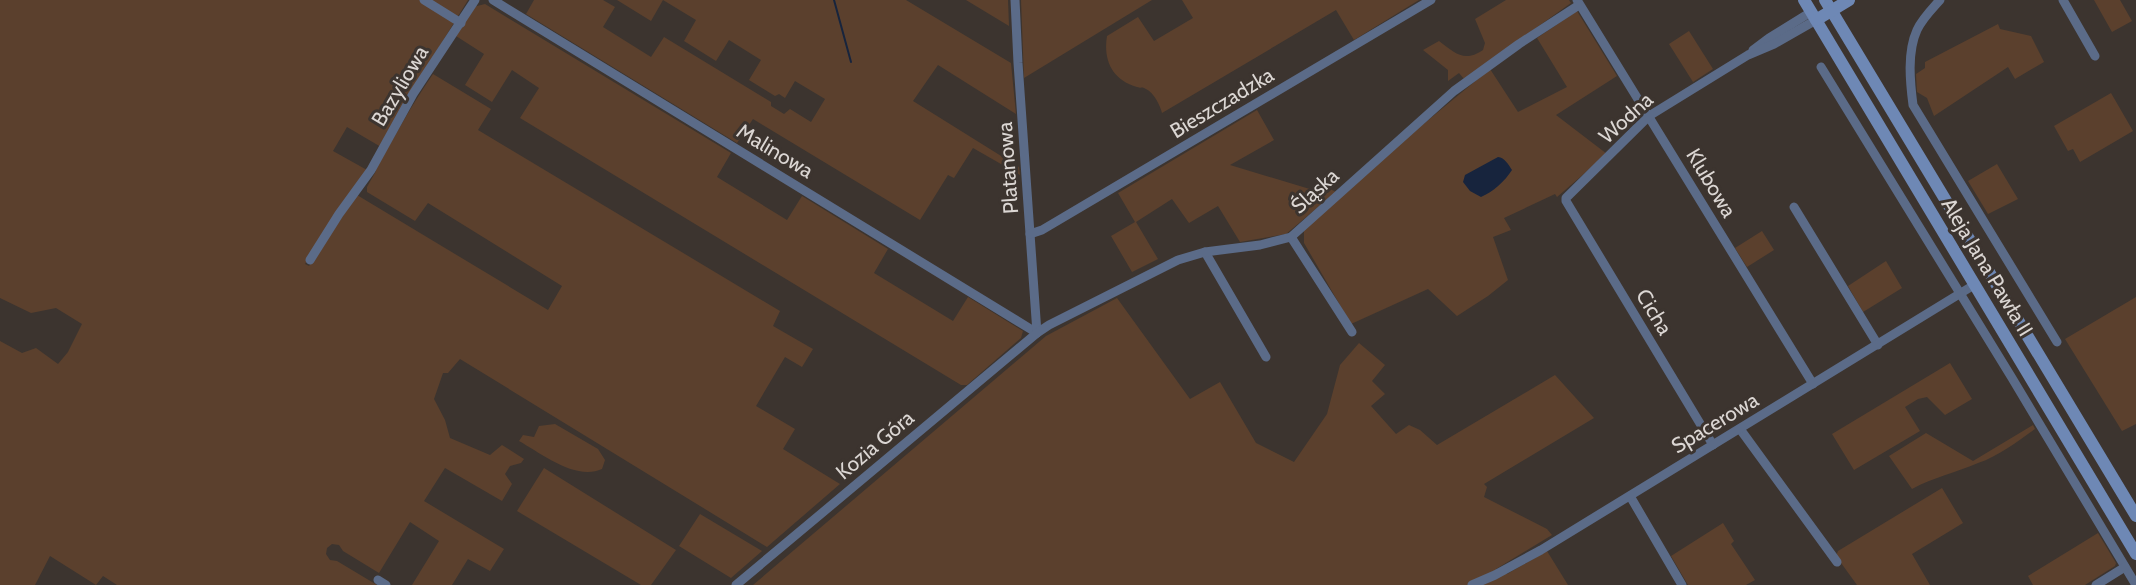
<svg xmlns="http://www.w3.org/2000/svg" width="2136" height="585" font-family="Cabin,sans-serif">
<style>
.green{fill:#5b402d}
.water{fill:#17243d}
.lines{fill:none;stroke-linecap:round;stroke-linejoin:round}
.stream{stroke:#17243d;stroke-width:2}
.street{stroke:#5b6b88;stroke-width:9}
.secondary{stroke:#6e88b5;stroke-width:12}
.labels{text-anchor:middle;stroke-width:6;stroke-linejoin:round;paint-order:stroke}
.street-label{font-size:21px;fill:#dbd6d3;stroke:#3c342f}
</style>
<rect width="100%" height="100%" fill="#3c342f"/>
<g class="green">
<path d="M 0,0 L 468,0 L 407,99 L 381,147 L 347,127 L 333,151 L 367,170 L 340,206 L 305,264 L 309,266 L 357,195 L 548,310 L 562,286 L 428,203 L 415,221 L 367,192 L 367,187 L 376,171 L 375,170 C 394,138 412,104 433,74 L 491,109 L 478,130 L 780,311 L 773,326 L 813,349 L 802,367 L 785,357 L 756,406 L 795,429 L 783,449 L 840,484 L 767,547 L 460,359 L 448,373 L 443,373 L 434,399 L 445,420 L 450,438 L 490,455 L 502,445 L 524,459 L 521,463 L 510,466 L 505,474 L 512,484 L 502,501 L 445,468 L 424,501 L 504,549 L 490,571 L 468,559 L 452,585 L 412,585 L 439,541 L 410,522 L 379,573 L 343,551 L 339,545 L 332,544 L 327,548 L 326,554 L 330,560 L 337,561 L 377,585 L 117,585 L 103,576 L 96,585 L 50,556 L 35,585 L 0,585 L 0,341 L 22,353 L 36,348 L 58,364 L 68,352 L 82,324 L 56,308 L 31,313 L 0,298 Z"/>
<polygon points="534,0 603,0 615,7 603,27 651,57 664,37 771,102 771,106 784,114 790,109 811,122 825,99 795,81 785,98 779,94 775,96 749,80 761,60 729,40 716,61 684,41 696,20 663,0 651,21 617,0 906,0 1011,63 1016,114 938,65 913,101 1019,167 1020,175 973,148 954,178 948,175 920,220 753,119 737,143 526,14"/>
<polygon points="966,0 1008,0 1009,26"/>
<polygon points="1021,0 1152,0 1024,78"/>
<path d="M 1182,0 L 1419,0 L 1354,40 L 1336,10 L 1162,113 C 1160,105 1154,93 1146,89 C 1140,86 1143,89 1137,87 C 1112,80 1103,60 1107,36 L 1138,17 L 1154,41 L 1193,18 Z"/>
<path d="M 1506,0 L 1569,0 L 1571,3 L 1464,79 L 1459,73 L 1448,81 L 1448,70 L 1423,50 L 1439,41 C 1455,53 1464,63 1483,50 L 1485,43 L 1475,19 Z"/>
<polygon points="2094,0 2120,0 2132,21 2112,32"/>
<polygon points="485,4 731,153 717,177 787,220 802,196 888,249 874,273 953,321 968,297 1023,331 1021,338 967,385 961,385 520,118 539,88 512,70 492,102 465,85 484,54 456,36 473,7"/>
<polygon points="1577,11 1617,76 1556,115 1607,154 1557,197 1555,194 1504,218 1511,230 1493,237 1508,280 1488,296 1457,316 1428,289 1351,324 1304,243 1304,229 1392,150 1490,69 1518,112 1567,87 1537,38"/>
<polygon points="1998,24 2000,29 2031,36 2044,62 2015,79 2008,67 1934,116 1927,98 1917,92 1916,74 1925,68 1925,62"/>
<polygon points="1689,31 1713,69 1693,82 1669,44"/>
<polygon points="2111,93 2133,131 2080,162 2073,149 2068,151 2054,126"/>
<polygon points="1257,110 1274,140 1230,165 1313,190 1328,188 1336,192 1286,234 1240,242 1218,206 1189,223 1172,199 1136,222 1158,259 1132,272 1111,236 1135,222 1118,193"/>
<polygon points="1997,164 2018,199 1988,214 1968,181"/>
<polygon points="1762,231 1774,250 1747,267 1735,248"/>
<polygon points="1886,261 1902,288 1863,312 1848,286"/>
<polygon points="2136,297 2136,424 2122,431 2065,339"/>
<polygon points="1117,298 1190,399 1220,382 1256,443 1294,462 1327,414 1340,365 1359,343 1385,365 1372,381 1385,394 1371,406 1396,434 1409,425 1420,430 1437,445 1555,375 1594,418 1484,484 1487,487 1484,497 1547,529 1552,535 1496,569 1507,574 1547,551 1568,585 753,585 1046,336"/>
<polygon points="1950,363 1972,399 1945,415 1927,397 1918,399 1905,407 1920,431 1854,470 1832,434"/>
<path d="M 555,424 L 598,449 L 605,460 L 602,469 C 576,481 542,454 519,441 L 523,435 L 534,437 L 539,426 Z"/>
<path d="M 2033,425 L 2035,429 C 2018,441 1999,456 1978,463 C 1955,473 1934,477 1912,489 L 1889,456 L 1926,433 L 1973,461 Z"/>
<polygon points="544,468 676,550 651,585 641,585 517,511"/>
<polygon points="1942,488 1963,523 1912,554 1930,585 1857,585 1836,556 1838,551"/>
<polygon points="700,514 762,551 731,578 679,546"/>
<polygon points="1723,523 1734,541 1731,544 1755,580 1746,585 1688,585 1671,556"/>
<polygon points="2098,533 2116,563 2115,566 2085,585 2033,585 2028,576"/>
</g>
<path class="water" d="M 1498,157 C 1505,158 1508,164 1512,170 C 1505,181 1493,192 1481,197 L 1470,191 L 1463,182 L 1465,175 Z"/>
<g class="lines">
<polyline class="stream" points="834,0 851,62"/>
<g class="street">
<polyline points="424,0 461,23"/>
<polyline points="493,0 1037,333"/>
<polyline points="1015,0 1018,63 1037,333"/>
<polyline points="1577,0 1813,384"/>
<path d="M 1940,0 C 1932,9 1922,19 1917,30 C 1907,52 1910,82 1913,105 L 2057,342"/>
<polyline points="2063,0 2095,56"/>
<polyline points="1753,50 1769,38 1811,12"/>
<polyline points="1821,67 2012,378 2136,585"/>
<polyline points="1794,207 1878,345"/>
<polyline points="1030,234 1042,230 1431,0"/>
<polyline points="1291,237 1352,332"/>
<polyline points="1205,252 1266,357"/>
<polyline points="310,260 339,214 371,170 413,94 475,0"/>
<polyline points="1740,429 1837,562"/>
<polyline points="1713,445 1566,201 1566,198 1649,116 1748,55 1774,44 1816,20"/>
<polyline points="1630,496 1682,585"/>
<polyline points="378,580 386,585"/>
<polyline points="736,585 1037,333 1049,325 1178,260 1205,252 1260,245 1291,237 1454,91 1519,44 1579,5"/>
<polyline points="1472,585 1495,575 1541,550 1974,285"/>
<polyline points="2096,585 2125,567"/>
</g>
<g class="secondary">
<polyline points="1804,0 2136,554"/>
<polyline points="1825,0 2136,516"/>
<polyline points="1816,20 1849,0"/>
</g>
</g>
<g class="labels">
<g class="street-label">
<text transform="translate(400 86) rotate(-59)" y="7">Bazyliowa</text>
<text transform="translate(1222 103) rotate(-31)" y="7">Bieszczadzka</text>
<text transform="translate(1626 118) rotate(-42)" y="7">Wodna</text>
<text transform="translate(775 151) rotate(31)" y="7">Malinowa</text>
<text transform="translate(1008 168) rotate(-94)" y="7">Platanowa</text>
<text transform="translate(1711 183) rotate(59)" y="7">Klubowa</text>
<text transform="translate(1315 191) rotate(-42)" y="7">Śląska</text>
<text transform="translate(1987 267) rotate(59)" y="7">Aleja Jana Pawła II</text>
<text transform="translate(1654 312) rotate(59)" y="7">Cicha</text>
<text transform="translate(1715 423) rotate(-31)" y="7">Spacerowa</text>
<text transform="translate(875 445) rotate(-40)" y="7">Kozia Góra</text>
</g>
</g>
</svg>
